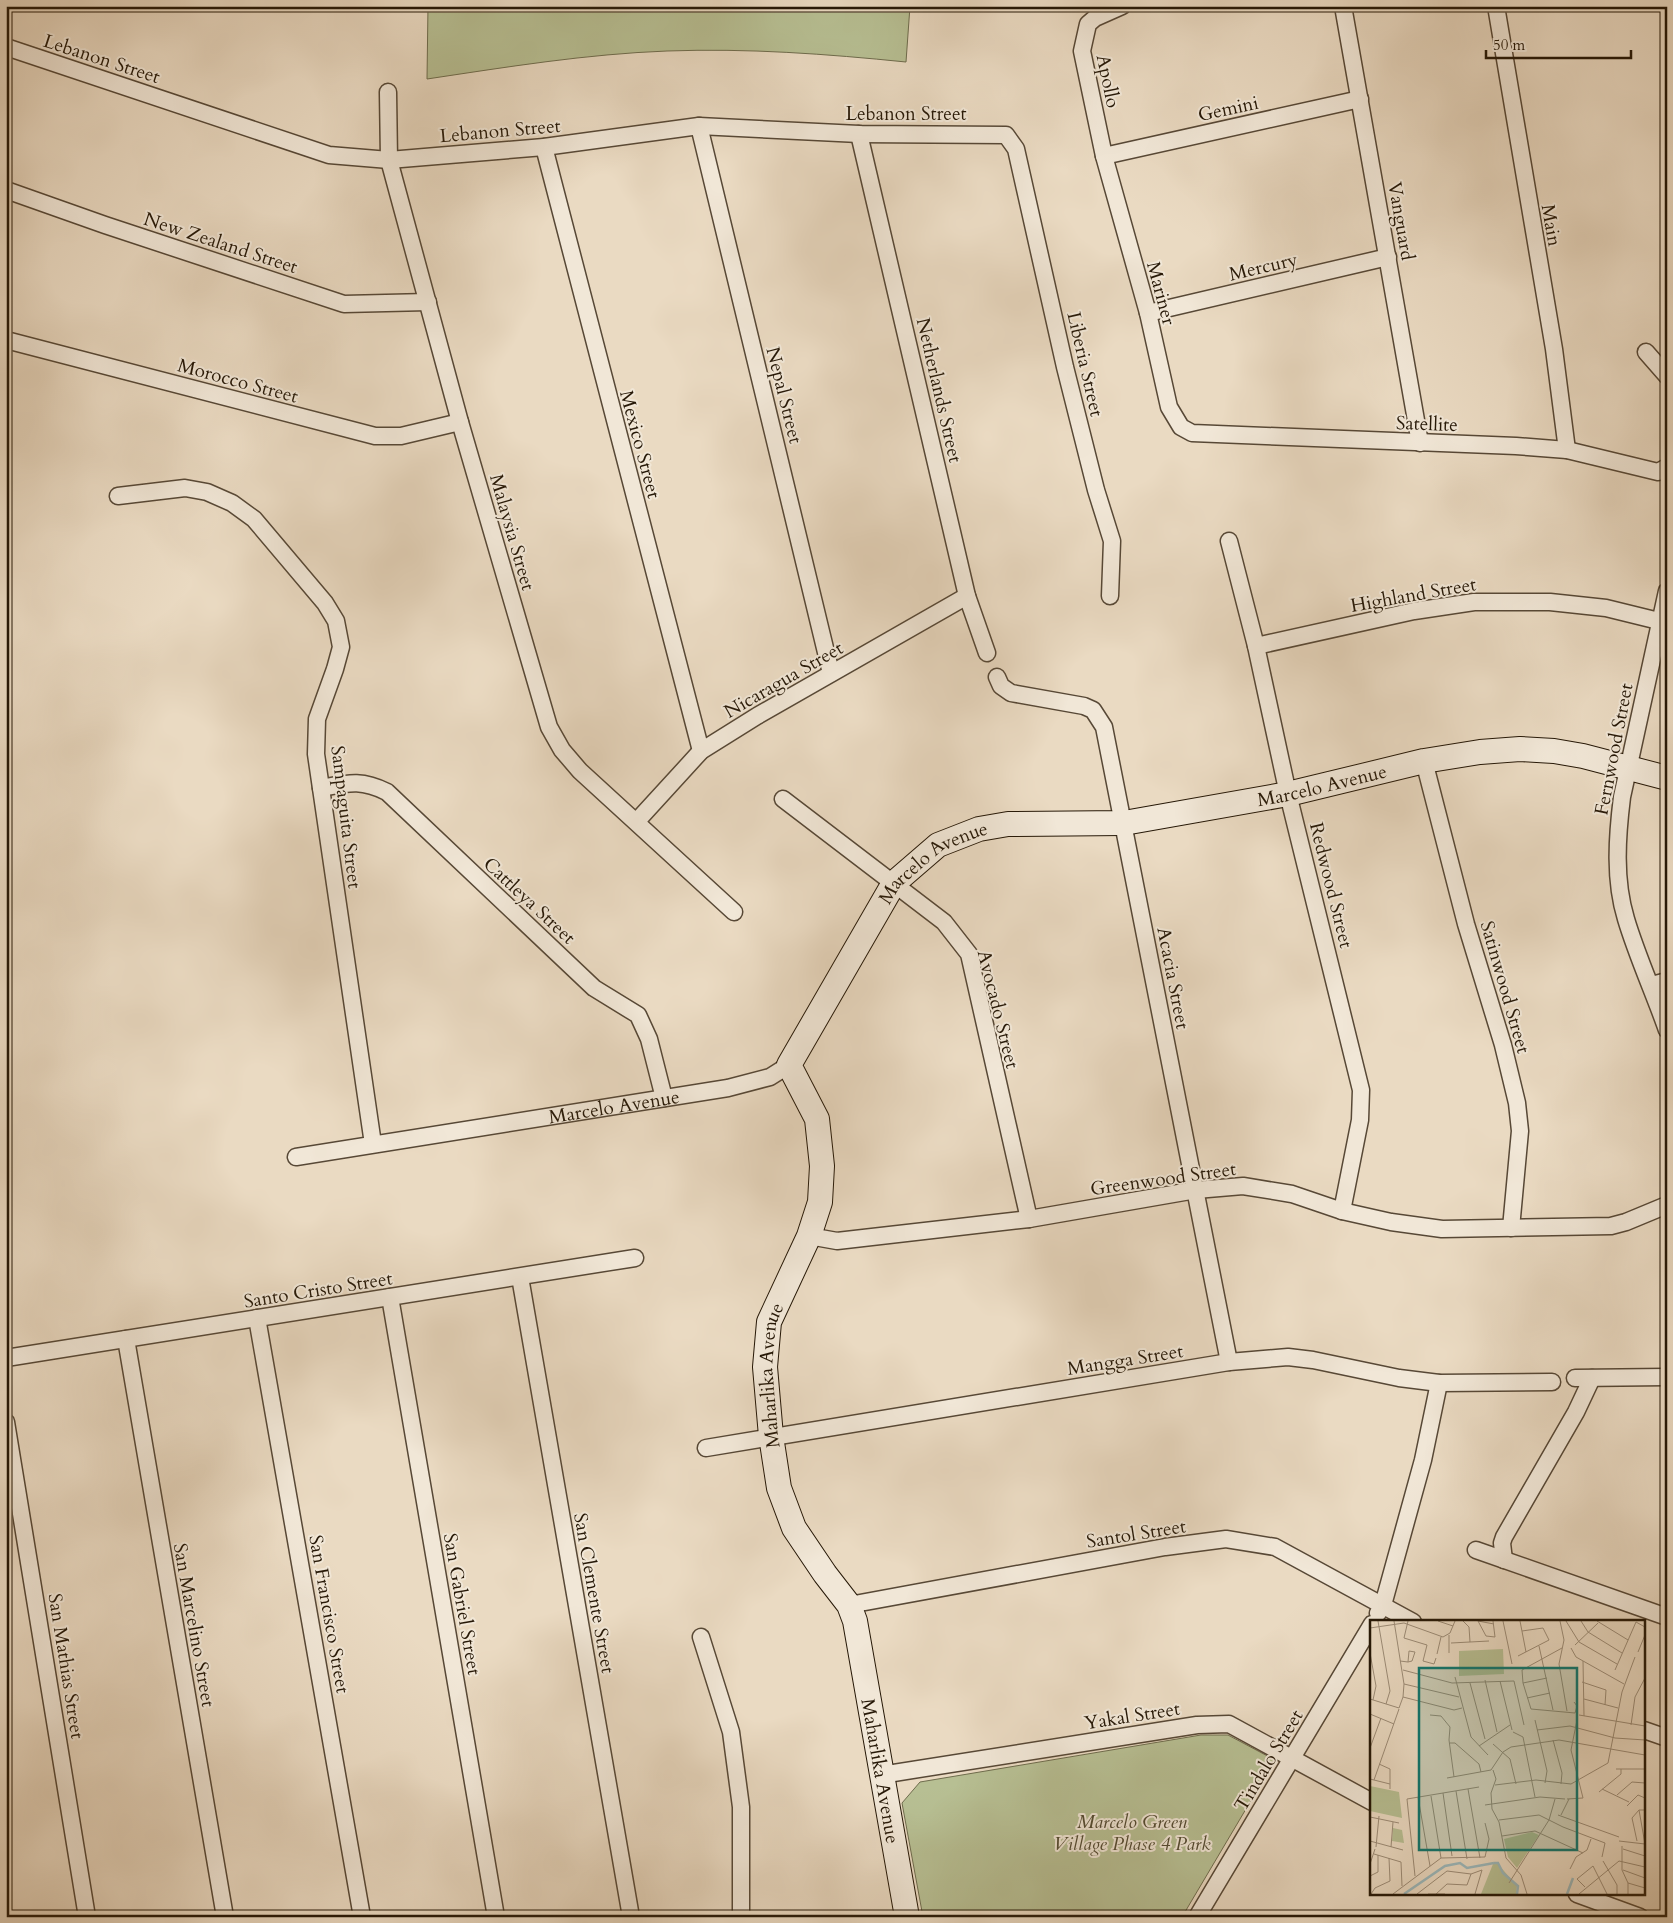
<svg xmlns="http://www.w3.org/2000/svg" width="1673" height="1923" font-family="Cardo,serif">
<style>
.green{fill:#b7bf93;stroke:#6e6c4d}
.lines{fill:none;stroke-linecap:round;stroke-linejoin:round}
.street-casing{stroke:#574836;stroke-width:19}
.secondary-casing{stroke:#261807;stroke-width:26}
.street{stroke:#f1e7d7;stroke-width:16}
.secondary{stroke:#f1e7d7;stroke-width:24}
.labels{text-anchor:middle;stroke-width:4;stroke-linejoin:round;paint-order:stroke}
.street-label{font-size:19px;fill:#261807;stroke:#f1e7d7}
.park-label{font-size:19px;font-style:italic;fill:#524a31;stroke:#f1e7d7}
.inset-river{fill:none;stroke:#9bb8bc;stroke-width:2.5}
.inset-road{fill:none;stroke:#9c8c77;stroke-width:1}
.view{fill:#0f766e;fill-opacity:0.15;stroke:#0f766e;stroke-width:2.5}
.inset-edge{fill:none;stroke:#261807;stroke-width:2.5}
</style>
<rect width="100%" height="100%" fill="#eadac2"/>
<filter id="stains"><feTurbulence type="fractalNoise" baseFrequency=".004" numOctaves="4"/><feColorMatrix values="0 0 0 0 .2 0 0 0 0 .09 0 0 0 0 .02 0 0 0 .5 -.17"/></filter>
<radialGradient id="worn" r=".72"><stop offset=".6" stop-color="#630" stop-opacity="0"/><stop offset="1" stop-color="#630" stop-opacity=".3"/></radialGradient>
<g class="green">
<path d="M 428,6 L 910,6 L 906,62 C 827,54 747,48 667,51 C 587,54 507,67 427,79 Z"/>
<polygon points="1201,1735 1228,1735 1275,1760 1182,1917 923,1917 902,1803 920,1782"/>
</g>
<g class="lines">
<g class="street-casing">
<g id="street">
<polyline points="1122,6 1095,18 1088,24 1082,51 1104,156 1148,313 1169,407 1181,427 1192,433 1516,446 1567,450 1658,472 1667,467"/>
<polyline points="1343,6 1420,443"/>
<polyline points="1496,6 1554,349 1567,450"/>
<polyline points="6,47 329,155 389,160 544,147 699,126 859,134 1006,135 1016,149 1065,367 1096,490 1112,541 1110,596"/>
<polyline points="388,92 389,160 460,422 549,727 562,750 580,771 734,912"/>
<polyline points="699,126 831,673"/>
<polyline points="859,134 967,596 987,653"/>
<polyline points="544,147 701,751"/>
<polyline points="1104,156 1360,99"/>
<polyline points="6,190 105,225 344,304 428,302"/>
<polyline points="1148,313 1388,257"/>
<polyline points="6,340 375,436 401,436 460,422"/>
<polyline points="1646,352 1667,376"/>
<polyline points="118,496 185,488 207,492 232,503 254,519 325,603 336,621 341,647 335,669 317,719 316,754 373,1144"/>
<polyline points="1229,541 1256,646 1288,794 1361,1090 1360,1120 1342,1211"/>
<path d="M 1667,591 L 1622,797 C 1617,837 1614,880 1626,919 C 1637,956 1654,993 1667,1030"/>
<polyline points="1256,646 1414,611 1474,602 1550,602 1606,608 1667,623"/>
<polyline points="997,677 1001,686 1011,693 1084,706 1093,710 1104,727 1229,1362"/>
<polyline points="1424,761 1466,924 1503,1045 1517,1103 1520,1131 1511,1228"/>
<path d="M 321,788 C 348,783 361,779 387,792 L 594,988 L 638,1015 L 649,1039 L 664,1098"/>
<polyline points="783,799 944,922 969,954 1029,1219"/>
<polyline points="637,821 701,751 757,716 967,596"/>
<polyline points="1652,985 1667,981"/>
<path id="s1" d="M 296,1157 L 728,1088 L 770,1077 L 789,1065"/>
<polyline points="809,1236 837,1241 1029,1219 1196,1190 1243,1186 1292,1194 1342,1211 1391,1222 1442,1229 1611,1226 1626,1222 1667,1205"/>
<polyline points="520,1277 631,1917"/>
<polyline points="390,1297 496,1917"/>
<polyline points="257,1318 362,1917"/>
<polyline points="126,1339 225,1917"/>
<polyline points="6,1358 635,1258"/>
<polyline points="1575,1378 1667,1377"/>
<polyline points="6,1422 87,1917"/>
<polyline points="706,1448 1229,1362 1288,1357 1313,1360 1399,1378 1439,1383 1552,1382"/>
<polyline points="1476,1550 1667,1617"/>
<polyline points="1504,1560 1502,1543 1504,1537 1576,1412 1592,1378"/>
<polyline points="849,1605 1165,1547 1226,1539 1275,1547 1413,1622"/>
<polyline points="1378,1613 1383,1605 1423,1460 1439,1383"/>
<polyline points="701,1637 731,1732 741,1807 741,1917"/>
<polyline points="1644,1730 1667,1738"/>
<polyline points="881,1775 1197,1725 1229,1724 1372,1802"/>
<polyline points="1577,1894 1640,1917"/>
<polyline points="1197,1917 1372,1624"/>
</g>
</g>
<g class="secondary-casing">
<g id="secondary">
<path id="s2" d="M 907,1917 L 855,1621 L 849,1605 L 825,1574 L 794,1528 L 779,1488 L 771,1436 L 765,1367 L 769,1322 L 809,1236 L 820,1202 L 822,1166 L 817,1119 L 789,1065 L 894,883 L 938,845 L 979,829 L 1008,824 L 1124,823 L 1288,794 L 1424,761 L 1480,752 L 1520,749 L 1554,751 L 1583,756 L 1667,778"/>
</g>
</g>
<use href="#street" class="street"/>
<use href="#secondary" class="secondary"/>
</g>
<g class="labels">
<g class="street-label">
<text transform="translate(102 58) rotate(18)" y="7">Lebanon Street</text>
<text transform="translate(1109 81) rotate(78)" y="7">Apollo</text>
<text transform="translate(1228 108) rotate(-12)" y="7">Gemini</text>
<text x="906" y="120">Lebanon Street</text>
<text transform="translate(500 130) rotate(-5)" y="7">Lebanon Street</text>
<text transform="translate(1402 221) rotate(80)" y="7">Vanguard</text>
<text transform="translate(1552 225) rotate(80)" y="7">Main</text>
<text transform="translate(221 242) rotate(18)" y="7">New Zealand Street</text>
<text transform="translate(1263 266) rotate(-13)" y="7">Mercury</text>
<text transform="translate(1162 293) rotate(75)" y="7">Mariner</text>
<text transform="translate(1086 364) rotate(77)" y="7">Liberia Street</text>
<text transform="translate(238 380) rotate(15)" y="7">Morocco Street</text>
<text transform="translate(940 390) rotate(77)" y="7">Netherlands Street</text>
<text transform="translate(785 395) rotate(76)" y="7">Nepal Street</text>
<text transform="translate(1427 423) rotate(2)" y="7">Satellite</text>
<text transform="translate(641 444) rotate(75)" y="7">Mexico Street</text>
<text transform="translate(513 532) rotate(74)" y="7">Malaysia Street</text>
<text transform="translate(1413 594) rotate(-10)" y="7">Highland Street</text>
<text transform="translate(783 679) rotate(-30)" y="7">Nicaragua Street</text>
<text transform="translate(1613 749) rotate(-79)" y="7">Fernwood Street</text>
<text dy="7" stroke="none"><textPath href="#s2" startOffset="1556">Marcelo Avenue</textPath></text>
<text transform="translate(347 817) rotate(83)" y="7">Sampaguita Street</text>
<text dy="7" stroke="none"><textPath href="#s2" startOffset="1151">Marcelo Avenue</textPath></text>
<text transform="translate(1332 885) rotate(76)" y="7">Redwood Street</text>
<text transform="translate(530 900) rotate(43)" y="7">Cattleya Street</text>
<text transform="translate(1174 978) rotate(79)" y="7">Acacia Street</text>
<text transform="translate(1506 987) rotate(74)" y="7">Satinwood Street</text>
<text transform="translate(999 1009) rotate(76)" y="7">Avocado Street</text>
<text dy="7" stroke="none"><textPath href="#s1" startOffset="322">Marcelo Avenue</textPath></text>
<text transform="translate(1163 1178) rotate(-8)" y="7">Greenwood Street</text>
<text transform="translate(318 1289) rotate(-9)" y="7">Santo Cristo Street</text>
<text transform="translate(1125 1359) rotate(-9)" y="7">Mangga Street</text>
<text dy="7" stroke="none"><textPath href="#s2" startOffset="569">Maharlika Avenue</textPath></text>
<text transform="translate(1136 1533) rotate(-9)" y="7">Santol Street</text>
<text transform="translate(595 1593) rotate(80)" y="7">San Clemente Street</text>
<text transform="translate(463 1604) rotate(80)" y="7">San Gabriel Street</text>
<text transform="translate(330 1614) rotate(80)" y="7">San Francisco Street</text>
<text transform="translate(195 1625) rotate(80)" y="7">San Marcelino Street</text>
<text transform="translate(67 1666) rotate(81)" y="7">San Mathias Street</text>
<text transform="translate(1132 1715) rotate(-9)" y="7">Yakal Street</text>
<text transform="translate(1268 1760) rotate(-59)" y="7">Tindalo Street</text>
<text transform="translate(881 1771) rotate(80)" y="7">Maharlika Avenue</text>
</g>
<g class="park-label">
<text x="1132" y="1828">Marcelo Green<tspan x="1132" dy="22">Village Phase 4 Park</tspan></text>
</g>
</g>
<g transform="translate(1370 1620)">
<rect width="275" height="275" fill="#eadac2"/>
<path d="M 133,29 L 134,54 L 89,56 L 89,31 ZM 0,166 L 29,172 L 32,198 L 0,191 ZM 23,208 L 32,210 L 34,223 L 22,221 ZM 162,212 L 169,215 L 147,248 L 138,237 L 134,219 ZM 123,244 L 128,244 L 147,266 L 146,274 L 111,274 Z" fill="#b7bf93"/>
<path class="inset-river" d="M 124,243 L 128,243 L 133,253 L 148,266 L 147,274M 34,274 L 75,246 L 90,243 L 97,248 L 124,243M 197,274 L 203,258"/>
<path class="inset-road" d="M 8,1 L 20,71 L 16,84M 38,1 L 34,18 L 57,25 L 53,41 L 64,44 L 66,38M 68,1 L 83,6M 93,1 L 99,7 L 100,22M 108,1 L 116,16 L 125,17 L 123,1M 108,1 L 124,4M 133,1 L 142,44M 150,1 L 156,32M 190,1 L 194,20 L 189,44 L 197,91M 196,1 L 209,22 L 247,44M 211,1 L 218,12 L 252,33M 227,1 L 258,20M 0,8 L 34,3 L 73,17 L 80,13 L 85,1M 79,15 L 79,33M 81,23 L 119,21M 205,25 L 228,3M 169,26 L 183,90M 192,28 L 152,50 L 153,63 L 161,89 L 205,93 L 207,86 L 204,82M 201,28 L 206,37 L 254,64M 268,32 L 275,15M 0,33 L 6,66 L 3,80M 67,34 L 71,17M 148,36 L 179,20 L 173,8 L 152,11M 30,41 L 38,42 L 42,41 L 45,32 L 39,31 L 38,42M 213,41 L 214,96M 33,50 L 82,63 L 144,61 L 154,105M 245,50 L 266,2 L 275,7M 85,57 L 101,117 L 118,135M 115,60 L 127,112M 130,61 L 142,110M 212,62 L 236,70 L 235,85M 100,63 L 115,119M 153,63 L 177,58M 34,64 L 89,77M 33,77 L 84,90 L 92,88M 157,78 L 180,73M 0,79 L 29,88 L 33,77 L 34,64 L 24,1M 214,79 L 248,88M 0,94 L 24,104M 60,95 L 71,96 L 80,107 L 79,120 L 84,157M 209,95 L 275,106M 165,100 L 177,151 L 175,163M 261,105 L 265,77 L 275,58M 167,110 L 200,106 L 245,118 L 275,120M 143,112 L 153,117 L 165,177M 183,120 L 192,153 L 191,164M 80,123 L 85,123 L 109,144 L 111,152M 123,124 L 140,139 L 146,164M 109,126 L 140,105M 0,128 L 11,98M 9,144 L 20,149 L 20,169M 246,149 L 275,149M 123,150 L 126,159 L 121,173 L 122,189 L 129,202 L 136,238 L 151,255 L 157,274M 77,158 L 121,150 L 133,132 L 141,127 L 189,120 L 275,135M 0,159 L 20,164M 4,160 L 29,89M 125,165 L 166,160 L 201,164 L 238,143 L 252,72 L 265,37M 98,169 L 110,238M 232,169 L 259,182M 86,171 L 97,239M 229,172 L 251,154 L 251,149M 73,173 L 82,236M 247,175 L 262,162 L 275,163M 61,176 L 71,238M 48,177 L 60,246M 197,179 L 213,178 L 201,130 L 207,100M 115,185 L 170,177 L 195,179M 257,186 L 268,175 L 275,178M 269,190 L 275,224M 188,195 L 249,217M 191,195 L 199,179M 0,197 L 29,203M 129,200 L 169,195 L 193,207 L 235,223 L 232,237M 132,216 L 165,211 L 213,233M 0,221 L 33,230M 249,221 L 275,224M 267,221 L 262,198 L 269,190 L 275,190M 252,226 L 252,250 L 258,263 L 258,274M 6,227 L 9,196M 21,227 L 23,202M 253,229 L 275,236M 4,234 L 31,242 L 32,266M 233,241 L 247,265 L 247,274M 0,244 L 5,229M 200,249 L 206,237 L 217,230 L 221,219M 253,250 L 275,258M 0,256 L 8,252 L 8,235M 45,256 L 37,179 L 109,167M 139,263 L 179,200 L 185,179M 258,263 L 275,268M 215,267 L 207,259 L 223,246 L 237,274M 1,274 L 5,268 L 20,261 L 19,238M 23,274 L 71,238 L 115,237 L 119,219 L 115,203M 47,274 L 77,251 L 101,254 L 112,250 L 105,274M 58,274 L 75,274M 66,274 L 77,264 L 97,265 L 101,254M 209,274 L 249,241 L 275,247"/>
<path class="view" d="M 49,48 L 207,48 L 207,230 L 49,230 Z"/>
<rect width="275" height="275" class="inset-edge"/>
</g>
<rect width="1673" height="1923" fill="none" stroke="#eadac2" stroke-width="25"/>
<rect x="8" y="8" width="1658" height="1908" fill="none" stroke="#261807" stroke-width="2.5"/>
<rect x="12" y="12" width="1648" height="1898" fill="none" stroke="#261807"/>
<path d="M1486 50v8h145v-8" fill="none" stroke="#261807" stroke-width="2.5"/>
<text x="1493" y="50" font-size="15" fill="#261807" stroke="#f1e7d7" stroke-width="4" paint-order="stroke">50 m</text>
<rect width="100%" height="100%" filter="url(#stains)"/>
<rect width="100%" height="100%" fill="url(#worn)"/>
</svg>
